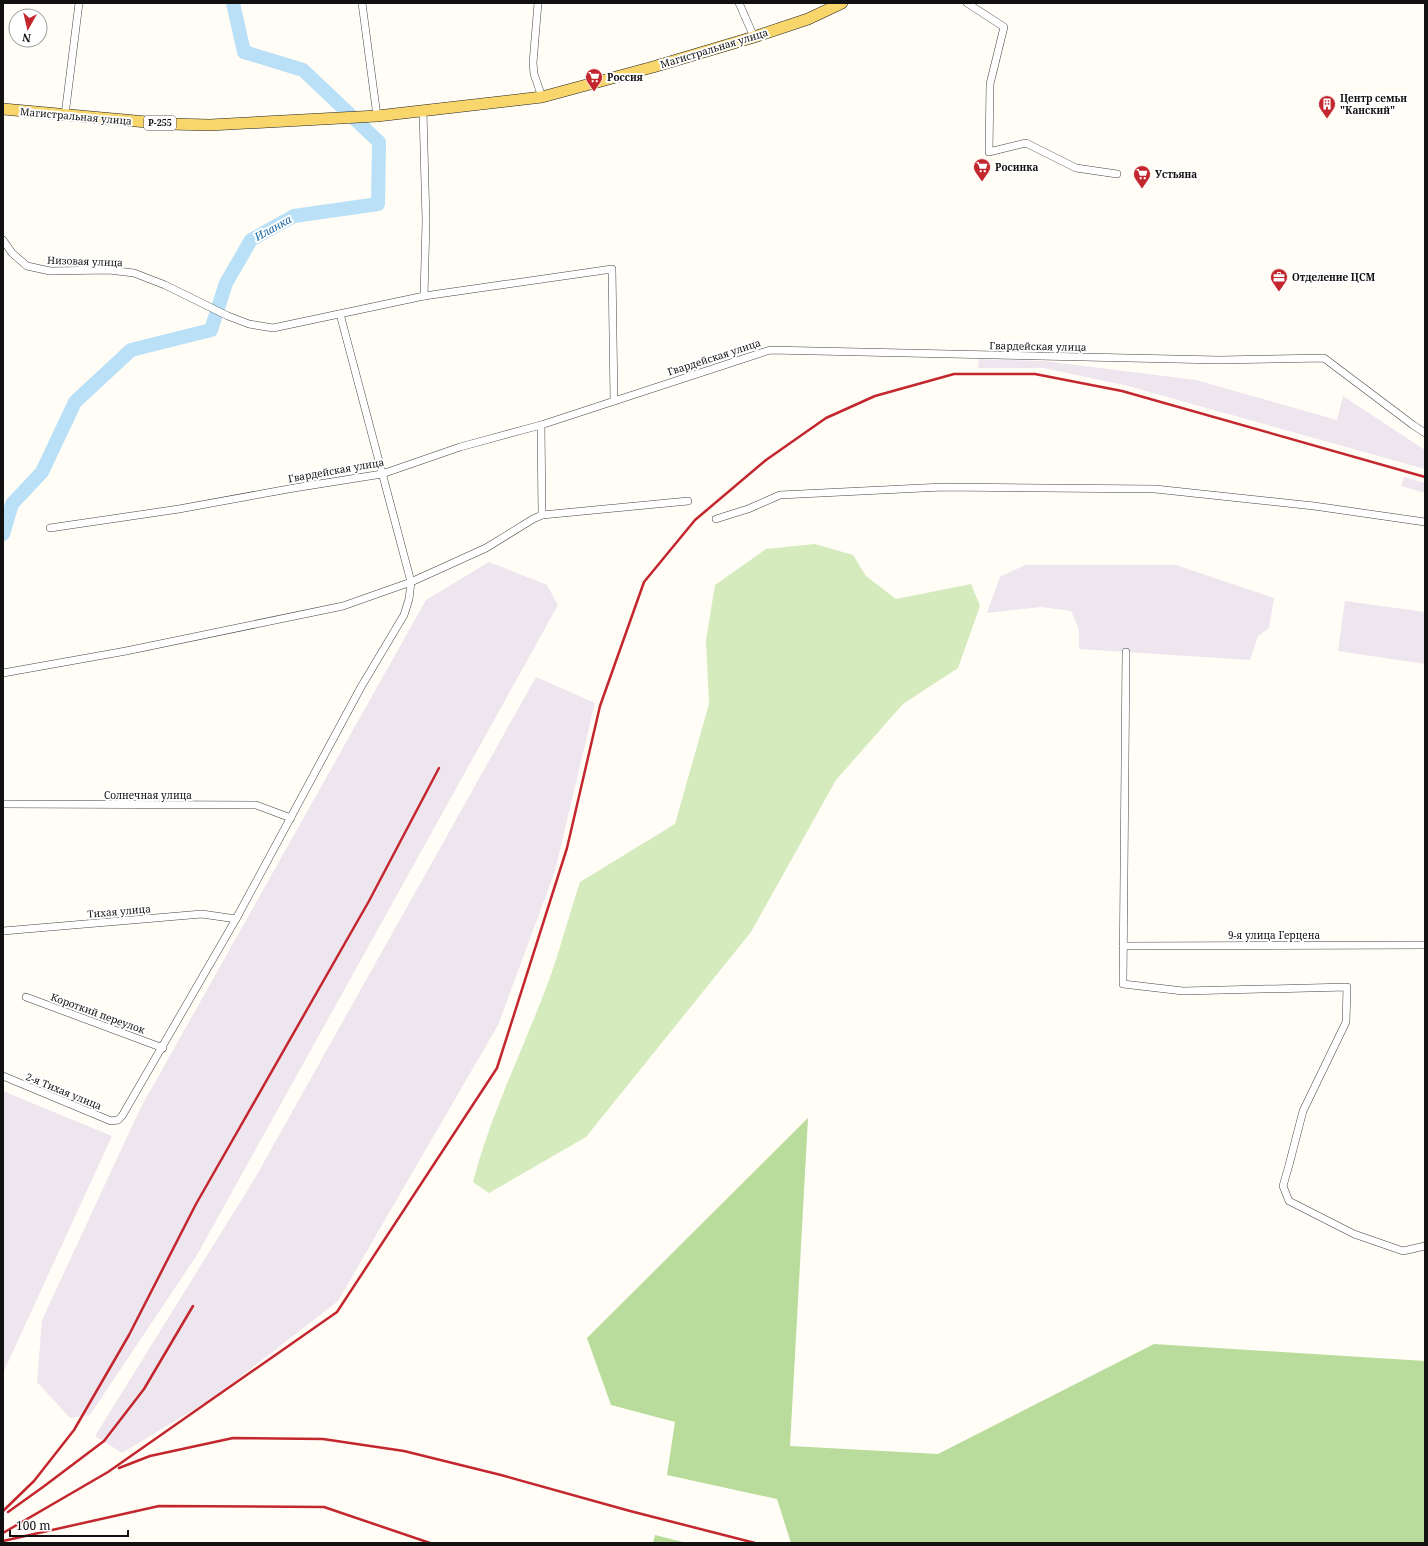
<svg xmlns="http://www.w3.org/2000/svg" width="1428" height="1546" font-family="'Noto Serif',serif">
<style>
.industrial{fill:#eee6ef}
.green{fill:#d5ebbd}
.forest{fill:#b9dc9c}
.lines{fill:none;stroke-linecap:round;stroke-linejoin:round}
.river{stroke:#b9e0f7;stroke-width:14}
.street-casing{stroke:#444;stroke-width:8}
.primary-casing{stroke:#222;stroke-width:12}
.street{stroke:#fff;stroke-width:7}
.primary{stroke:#f9d66b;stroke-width:11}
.rail{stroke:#c4262e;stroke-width:2.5}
.labels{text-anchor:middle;stroke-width:4;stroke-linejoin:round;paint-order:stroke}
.shield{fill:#fff;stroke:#585858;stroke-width:1}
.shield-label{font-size:9px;font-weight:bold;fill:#111}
.street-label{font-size:10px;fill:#111;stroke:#fff}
.poi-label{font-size:10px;font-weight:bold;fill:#111;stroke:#fff;text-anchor:start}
.water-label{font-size:11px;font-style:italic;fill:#1768a6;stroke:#fff}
</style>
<rect width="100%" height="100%" fill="#fffdf5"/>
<g class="industrial">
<polygon points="979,359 1044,361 1196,380 1337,420 1343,396 1425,450 1425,469 1124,385 1043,368 978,368"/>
<polygon points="1404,477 1425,483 1425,493 1401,486"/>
<polygon points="489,562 547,585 558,605 197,1255 90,1415 70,1418 37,1382 42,1320 140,1109 426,600"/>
<polygon points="1025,565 1176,565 1274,598 1269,628 1258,636 1250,660 1079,649 1079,629 1071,611 1041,607 987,613 1000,577"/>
<polygon points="1345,601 1425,612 1425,664 1338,651"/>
<polygon points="536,677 595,703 555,871 498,1025 338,1301 213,1398 122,1453 95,1436 255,1178"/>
<polygon points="3,1091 112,1136 3,1373"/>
</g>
<path class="green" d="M 815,544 L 853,555 L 866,576 L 896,599 L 971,584 L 980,606 L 958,668 L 903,704 L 836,780 L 751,932 L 586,1137 L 489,1193 L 473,1182 C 492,1109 527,1042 552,972 C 562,942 570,912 580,882 L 675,824 L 709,704 L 706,640 L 715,585 L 766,549 Z"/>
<g class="forest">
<polygon points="808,1118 790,1446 938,1454 1154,1344 1425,1361 1425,1543 791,1543 777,1499 667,1475 675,1422 611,1405 587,1338"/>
<polygon points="655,1535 687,1543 653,1543"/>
</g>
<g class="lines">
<polyline class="river" points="3,534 12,504 42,472 75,402 131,350 211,330 226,283 251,240 294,216 378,204 379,142 303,70 244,52 233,3"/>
<g class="street-casing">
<g id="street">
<polyline points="362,3 377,116"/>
<polyline points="538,3 533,63 534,74 542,97"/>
<polyline points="739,3 754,37"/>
<polyline points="967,3 1004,27 990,84 989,152 1026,143 1076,168 1117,174"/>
<polyline points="65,115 79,3"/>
<polyline points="3,240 12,253 27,266 50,271 109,270 134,273 165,285 228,316 249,324 273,328 424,296 426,221 423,111"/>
<polyline points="424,296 612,269 614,401"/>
<polyline points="541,425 542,515"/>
<polyline points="716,519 748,509 780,495 943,487 1155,489 1314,506 1425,522"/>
<polyline points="50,528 179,509 294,488 382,474 460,447 541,425 770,350 1219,360 1324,358 1413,425 1425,433"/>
<polyline points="1126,652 1123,984 1183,991 1347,987 1346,1022 1303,1111 1289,1165 1283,1186 1289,1201 1354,1234 1403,1251 1425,1246"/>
<polyline points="3,673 126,651 343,606 411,582 486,548 533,519 542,515 688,501"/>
<polyline points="3,804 256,805 291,818"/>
<polyline points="3,931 202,914 236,919"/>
<polyline points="1123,946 1425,945"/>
<polyline points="26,997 163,1048"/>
<polyline points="3,1076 111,1121 118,1120 122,1116 236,919 361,687 404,615 409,599 411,582 340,314"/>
</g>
</g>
<g class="primary-casing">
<polyline id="primary" points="3,109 169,124 210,125 377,116 542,97 653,67 754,37 808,19 842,3"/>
</g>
<use href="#street" class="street"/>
<use href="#primary" class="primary"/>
<g class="rail">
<polyline points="119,1468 150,1456 233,1438 323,1439 404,1451 501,1475 630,1511 755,1543"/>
<polyline points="3,1511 34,1481 74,1430 129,1335 196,1204 369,901 439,768"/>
<polyline points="8,1512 43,1487 104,1441 144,1389 193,1306"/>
<polyline points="3,1533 108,1472 337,1312 497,1068 567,848 600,706 644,582 695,520 766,460 826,418 875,396 954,374 1035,374 1122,391 1425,477"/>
<polyline points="3,1541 159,1506 324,1507 430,1543"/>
</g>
</g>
<defs>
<g id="supermarket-pin" transform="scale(0.9)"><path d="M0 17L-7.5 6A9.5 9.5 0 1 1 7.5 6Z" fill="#c4262e" stroke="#fff"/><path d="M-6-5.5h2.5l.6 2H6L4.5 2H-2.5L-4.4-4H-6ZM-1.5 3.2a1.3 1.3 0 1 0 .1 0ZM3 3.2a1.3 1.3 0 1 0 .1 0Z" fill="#fff"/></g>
<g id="building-pin" transform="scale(0.9)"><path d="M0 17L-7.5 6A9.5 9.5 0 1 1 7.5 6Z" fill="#c4262e" stroke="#fff"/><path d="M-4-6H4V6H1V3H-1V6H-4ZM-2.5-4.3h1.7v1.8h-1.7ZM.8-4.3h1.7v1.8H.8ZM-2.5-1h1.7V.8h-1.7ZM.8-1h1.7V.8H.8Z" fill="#fff"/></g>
<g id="office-pin" transform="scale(0.9)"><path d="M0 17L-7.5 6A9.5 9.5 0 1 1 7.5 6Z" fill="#c4262e" stroke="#fff"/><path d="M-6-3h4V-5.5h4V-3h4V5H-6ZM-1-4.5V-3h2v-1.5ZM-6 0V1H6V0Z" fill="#fff"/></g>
</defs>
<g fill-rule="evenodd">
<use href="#supermarket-pin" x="594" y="77"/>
<use href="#building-pin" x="1327" y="104"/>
<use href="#supermarket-pin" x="982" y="167"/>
<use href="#supermarket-pin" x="1142" y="174"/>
<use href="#office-pin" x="1279" y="277"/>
</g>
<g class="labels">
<rect class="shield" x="144" y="116" width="32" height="14" rx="3"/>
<g class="shield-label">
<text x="160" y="126">Р-255</text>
</g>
<g class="street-label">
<text transform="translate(714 48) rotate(-17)" y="4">Магистральная улица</text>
<text transform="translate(76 116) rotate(5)" y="4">Магистральная улица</text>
<text transform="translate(85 261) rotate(2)" y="4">Низовая улица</text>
<text transform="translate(1038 346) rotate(1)" y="4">Гвардейская улица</text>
<text transform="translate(714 357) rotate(-18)" y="4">Гвардейская улица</text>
<text transform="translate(336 470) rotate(-10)" y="4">Гвардейская улица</text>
<text x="148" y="799">Солнечная улица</text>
<text transform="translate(119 911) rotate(-5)" y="4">Тихая улица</text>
<text x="1274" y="939">9-я улица Герцена</text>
<text transform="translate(98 1013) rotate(20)" y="4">Короткий переулок</text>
<text transform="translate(64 1091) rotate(22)" y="4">2-я Тихая улица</text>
</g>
<g class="poi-label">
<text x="607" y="81">Россия</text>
<text x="1340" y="102">Центр семьи<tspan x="1340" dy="12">"Канский"</tspan></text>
<text x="995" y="171">Росинка</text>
<text x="1155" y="178">Устьяна</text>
<text x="1292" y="281">Отделение ЦСМ</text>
</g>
<g class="water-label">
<text transform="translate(273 228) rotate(-29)" y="4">Иланка</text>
</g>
</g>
<rect width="1428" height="1546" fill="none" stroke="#111111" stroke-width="8"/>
<g transform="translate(28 28) rotate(188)"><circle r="19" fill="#ffffff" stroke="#a0a0a0"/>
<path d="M0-3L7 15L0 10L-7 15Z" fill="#c4262e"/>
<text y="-6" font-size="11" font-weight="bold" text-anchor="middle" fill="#111111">N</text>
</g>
<path d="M10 1530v6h118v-6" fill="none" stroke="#111111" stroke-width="2"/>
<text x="16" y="1530" font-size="12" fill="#111111" stroke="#ffffff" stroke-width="3" paint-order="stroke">100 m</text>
</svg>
